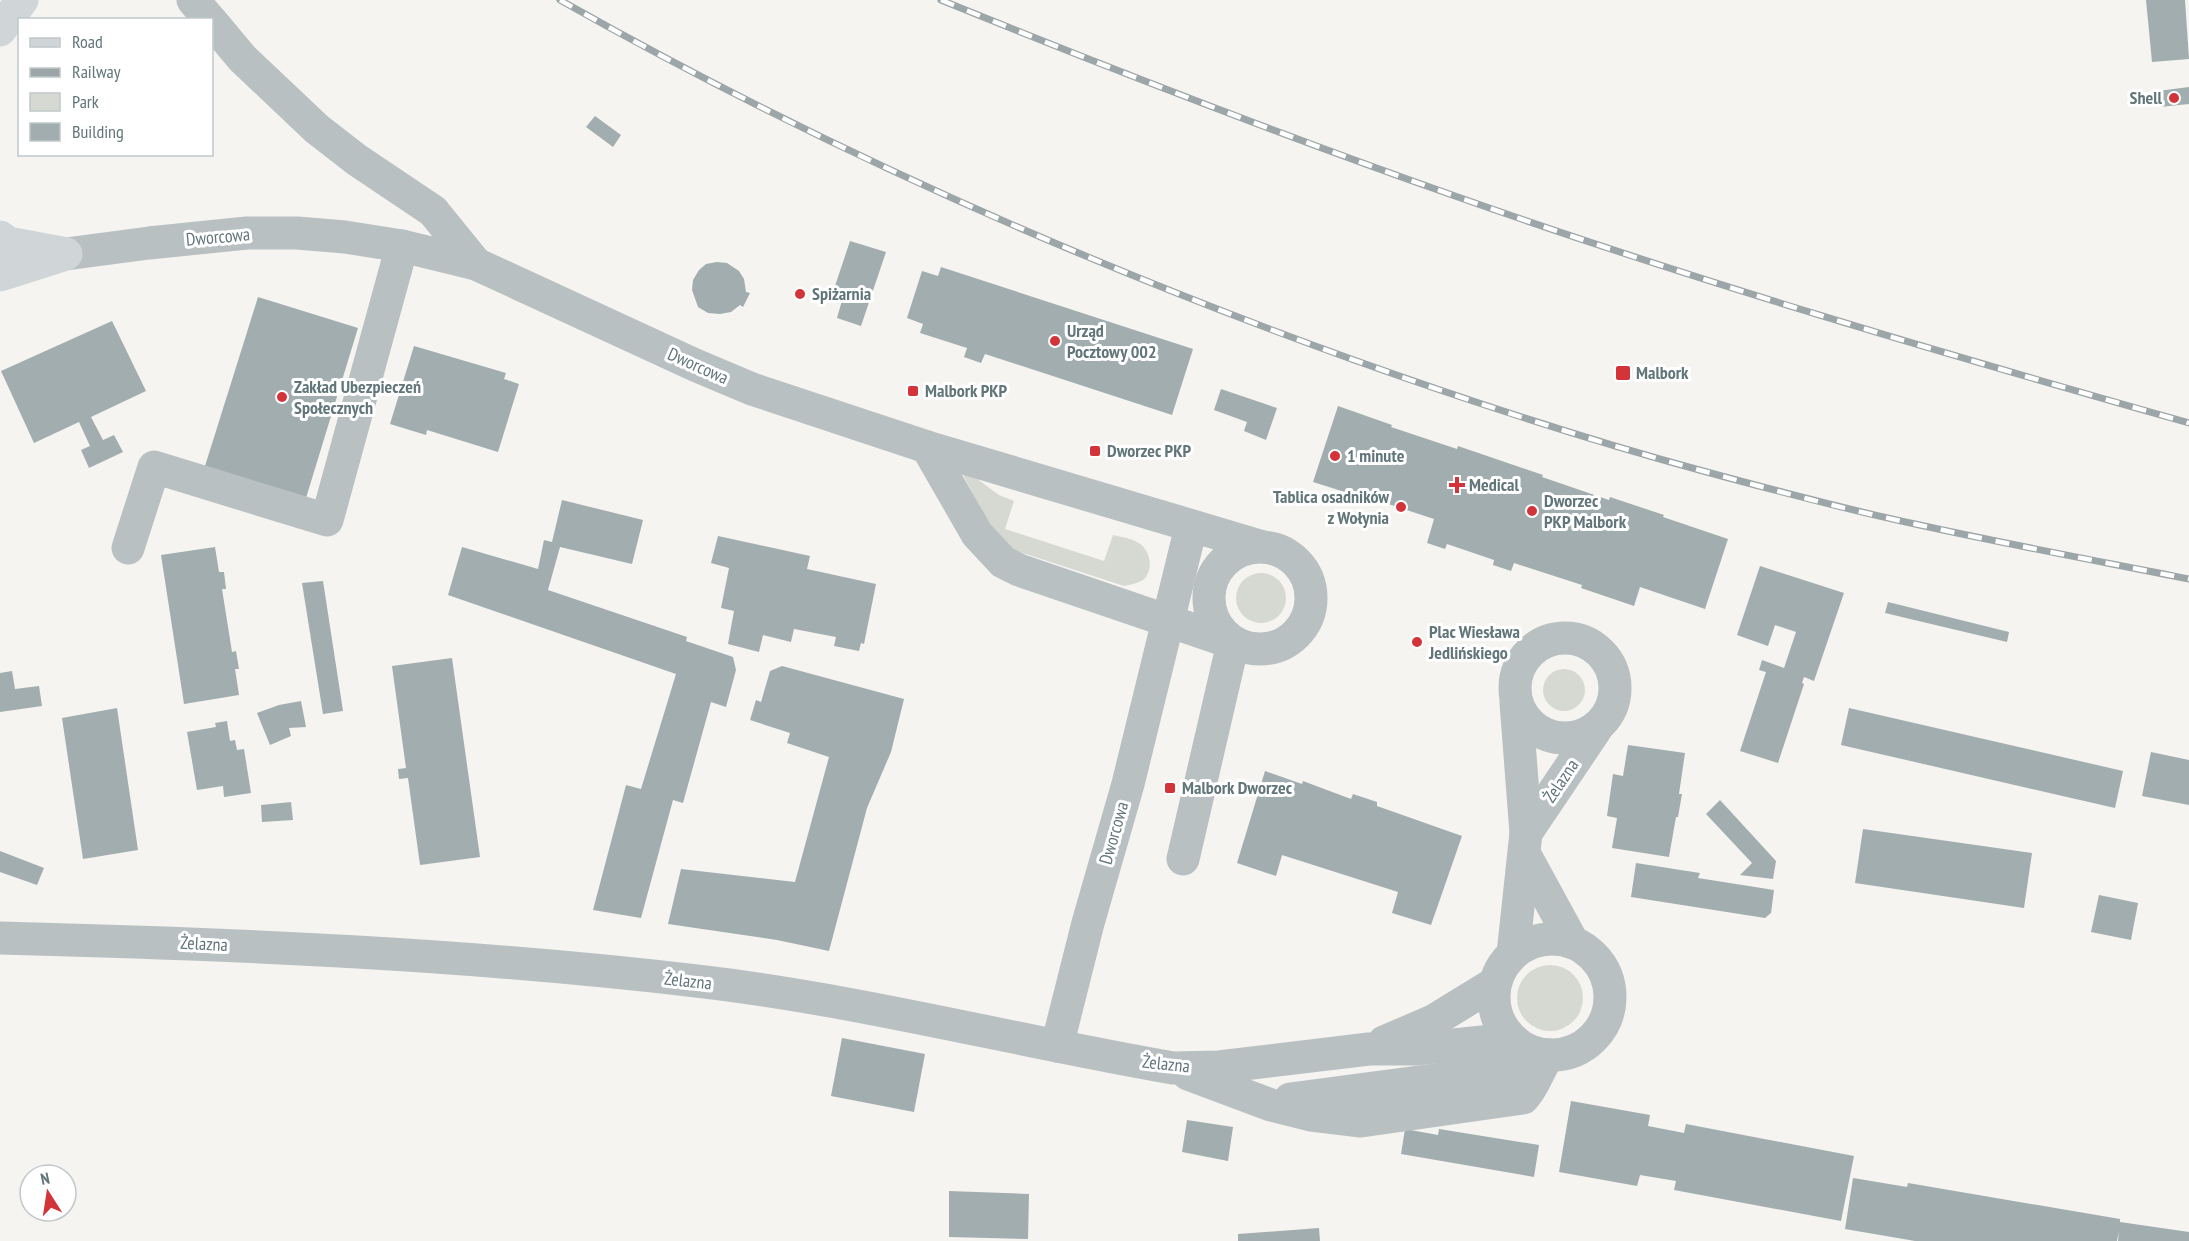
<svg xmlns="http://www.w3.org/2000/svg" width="2189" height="1241" font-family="'PT Sans Narrow',sans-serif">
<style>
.green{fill:#d6d9d1}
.building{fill:#a2adaf}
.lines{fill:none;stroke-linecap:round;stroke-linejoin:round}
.minor{stroke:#b9c0c1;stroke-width:33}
.major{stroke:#d0d6d8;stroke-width:33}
.rail-casing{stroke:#9ca5a7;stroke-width:7}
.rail{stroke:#fff;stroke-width:4.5;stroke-dasharray:14;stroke-linecap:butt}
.poi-dot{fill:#d2343a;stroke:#fff;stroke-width:2}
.labels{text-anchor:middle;stroke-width:6;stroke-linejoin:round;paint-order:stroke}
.poi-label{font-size:18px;font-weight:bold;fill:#62767a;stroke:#fff;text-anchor:start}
.street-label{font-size:18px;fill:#62767a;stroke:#fff}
</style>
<rect width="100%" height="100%" fill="#f5f4f1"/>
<g class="green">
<path d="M 965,470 L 999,495 L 1014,501 L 1005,529 L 1104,561 L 1113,535 C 1121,537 1130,538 1137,542 C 1150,548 1155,570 1143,580 C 1138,583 1130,585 1124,586 L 1011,549 L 996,537 L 962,473 Z"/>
<circle cx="1261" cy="598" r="25"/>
<circle cx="1564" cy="690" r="21"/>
<circle cx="1550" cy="998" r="33"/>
</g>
<g class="building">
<polygon points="2146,0 2185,0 2189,59 2152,62"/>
<polygon points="2189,87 2189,104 2160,107 2158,91"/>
<polygon points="595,116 621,135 613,147 586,127"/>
<polygon points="850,241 886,252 861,326 837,318 845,290 835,286"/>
<polygon points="717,262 727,263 739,271 744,279 746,292 750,293 743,307 740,305 731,312 720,314 708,313 698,307 692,290 693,280 699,270 706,264"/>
<polygon points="941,267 1193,349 1172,415 985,354 981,363 964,357 967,348 920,333 923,324 907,318 922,271 938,276"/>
<polygon points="258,297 358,328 306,498 205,466"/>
<polygon points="112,321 146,391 91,417 103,440 114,435 123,452 89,468 81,450 90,446 79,422 34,443 1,371"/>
<polygon points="414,346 506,373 504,379 519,384 498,452 427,430 426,435 390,424"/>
<polygon points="1221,389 1277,408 1266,440 1244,431 1247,422 1214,410"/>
<polygon points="1338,406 1392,425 1391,427 1457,449 1458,446 1543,475 1542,477 1609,500 1610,497 1664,515 1663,517 1728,539 1705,609 1640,587 1634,606 1581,588 1582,585 1514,563 1511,571 1493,565 1494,560 1447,544 1445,549 1427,543 1434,519 1367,497 1367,499 1313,482"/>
<polygon points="562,500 643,520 632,564 560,547 548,590 687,637 686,641 733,657 736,670 726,707 711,702 683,803 673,800 641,918 593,910 626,785 641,789 676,674 448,595 462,547 538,569 544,540 552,542"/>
<polygon points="718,536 810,556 807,569 876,584 864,644 861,643 859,651 834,646 836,637 794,629 791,642 763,635 759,652 728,644 734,611 721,608 729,568 711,563"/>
<polygon points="215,547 219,572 224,572 226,589 222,589 232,652 236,651 239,669 235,669 239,695 184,704 161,555"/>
<polygon points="1760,566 1844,593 1814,681 1804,677 1802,683 1804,684 1778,763 1740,751 1766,672 1759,670 1762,660 1784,668 1796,632 1775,625 1768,646 1737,635"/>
<polygon points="323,581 343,711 323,714 302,583"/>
<polygon points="1888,602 2009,632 2007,642 1885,613"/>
<polygon points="452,658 480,857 420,865 408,778 399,779 398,769 406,768 392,666"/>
<polygon points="782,666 904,699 891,752 867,808 829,951 777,940 668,924 681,869 795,882 829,757 787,743 790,733 750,720 756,700 761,702 770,671"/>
<polygon points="12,671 15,689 39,686 42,706 0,712 0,673"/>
<polygon points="301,701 306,727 289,728 291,736 270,745 257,713 279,705"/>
<polygon points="117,708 138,850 83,859 62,718"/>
<polygon points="1849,708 2123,771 2115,808 1841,745"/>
<polygon points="227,721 230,741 235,740 237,750 244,749 251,793 224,797 223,786 197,790 187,732 216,727 215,723"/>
<polygon points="1628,745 1685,753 1679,794 1682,794 1678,817 1676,817 1669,857 1612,848 1617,818 1607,816 1613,774 1623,776"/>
<polygon points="2151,752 2189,760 2189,805 2142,796"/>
<polygon points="1265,771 1302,784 1303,781 1351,799 1353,794 1377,802 1377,806 1462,836 1431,925 1392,913 1398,892 1282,855 1276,876 1237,863"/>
<polygon points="1720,800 1776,861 1773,879 1740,875 1752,863 1706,814"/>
<polygon points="291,802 293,820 262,822 261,805"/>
<polygon points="1863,829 2032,853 2024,908 1855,883"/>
<polygon points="0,851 44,868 37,885 0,872"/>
<polygon points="1636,863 1700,873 1698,878 1774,890 1771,913 1765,918 1631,897"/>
<polygon points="2099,895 2138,903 2131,940 2091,932"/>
<polygon points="842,1038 925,1054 914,1112 831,1096"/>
<polygon points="1571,1101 1650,1115 1648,1126 1684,1133 1686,1124 1854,1156 1841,1221 1674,1190 1676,1181 1640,1175 1637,1186 1559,1172"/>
<polygon points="1187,1120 1233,1127 1228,1161 1182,1152"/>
<polygon points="1405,1129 1438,1135 1439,1129 1539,1145 1534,1177 1401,1154"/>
<polygon points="1853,1178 1907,1187 1908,1183 2120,1219 2120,1222 2189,1232 2189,1241 2118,1241 2119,1231 2117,1241 1915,1241 1845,1229"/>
<polygon points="949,1191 1029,1194 1028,1239 949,1237"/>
<polygon points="1319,1228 1320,1241 1238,1241 1238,1234"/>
</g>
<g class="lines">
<g class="minor">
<polyline points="193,0 210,20"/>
<polyline points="212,22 242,58 317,129 357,160 433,211 476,264"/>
<polyline points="66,254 149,243 247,233 297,233 345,237 402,246 476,264 695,365 752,389 927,447 1263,547"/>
<polyline points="927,447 977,534 1003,562 1019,570 1233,643 1183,859"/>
<circle cx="1260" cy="598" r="51"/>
<polyline points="128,548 154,467 327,520 402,246"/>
<circle cx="1565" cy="688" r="50"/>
<polyline points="1526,833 1596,729"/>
<polyline points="1525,855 1573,943"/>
<path d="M 0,938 C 235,944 471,954 705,982 C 863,1001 1017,1041 1173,1068 L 1219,1067 L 1369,1049 L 1415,1049 L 1511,1039"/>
<circle cx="1552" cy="997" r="58"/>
<polyline points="1513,954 1526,833 1516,703"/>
<polyline points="1384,1042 1433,1021 1495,983"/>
<polyline points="1057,1046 1088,923 1128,784 1191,527"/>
<path d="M 1188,1074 L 1271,1105 L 1311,1115 L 1361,1121 L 1523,1098 C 1535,1086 1538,1069 1549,1055"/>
<polyline points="1290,1099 1540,1066"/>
</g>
<g class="major">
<polyline points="0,30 22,0"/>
<polyline points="0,237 8,243 62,253"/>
<polyline points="0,275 66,254"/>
</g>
<g class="rail-casing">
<g id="rail">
<path d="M 560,0 C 813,143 1081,262 1354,360 C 1469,401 1585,439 1703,471 C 1773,490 1844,509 1915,524 C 2006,544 2098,561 2189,579"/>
<path d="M 941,0 C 1111,69 1282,135 1455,196 C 1696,281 1942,353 2189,423"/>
</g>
</g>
<use href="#rail" class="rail"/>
</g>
<g class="poi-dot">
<circle cx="2174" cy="98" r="6"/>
<circle cx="800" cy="294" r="6"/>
<circle cx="1055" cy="341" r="6"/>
<rect x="1615" y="365" width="16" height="16" rx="3"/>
<rect x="907" y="385" width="12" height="12" rx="3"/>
<circle cx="282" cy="397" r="6"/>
<rect x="1089" y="445" width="12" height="12" rx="3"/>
<circle cx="1335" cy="456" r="6"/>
<path d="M1454 476h6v6h6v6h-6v6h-6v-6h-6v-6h6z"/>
<circle cx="1401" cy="507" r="6"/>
<circle cx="1532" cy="511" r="6"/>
<circle cx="1417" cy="642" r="6"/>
<rect x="1164" y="782" width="12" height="12" rx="3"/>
</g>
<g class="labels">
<g class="poi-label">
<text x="2162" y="104" text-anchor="end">Shell</text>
<text x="812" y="300">Spiżarnia</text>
<text x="1067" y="337">Urząd<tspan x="1067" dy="21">Pocztowy 002</tspan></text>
<text x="1636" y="379">Malbork</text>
<text x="294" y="393">Zakład Ubezpieczeń<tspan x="294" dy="21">Społecznych</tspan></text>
<text x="925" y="397">Malbork PKP</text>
<text x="1107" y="457">Dworzec PKP</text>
<text x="1347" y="462">1 minute</text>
<text x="1469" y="491">Medical</text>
<text x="1389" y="503" text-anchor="end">Tablica osadników<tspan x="1389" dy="21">z Wołynia</tspan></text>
<text x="1544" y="507">Dworzec<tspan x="1544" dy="21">PKP Malbork</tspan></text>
<text x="1429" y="638">Plac Wiesława<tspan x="1429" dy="21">Jedlińskiego</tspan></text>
<text x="1182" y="794">Malbork Dworzec</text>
</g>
<g class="street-label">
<text transform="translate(218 237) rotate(-5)" y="6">Dworcowa</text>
<text transform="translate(698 366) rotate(24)" y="6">Dworcowa</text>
<text transform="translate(1561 781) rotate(-56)" y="6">Żelazna</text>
<text transform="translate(1114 833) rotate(-74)" y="6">Dworcowa</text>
<text transform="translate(204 944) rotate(3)" y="6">Żelazna</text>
<text transform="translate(688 981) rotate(6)" y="6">Żelazna</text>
<text transform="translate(1166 1064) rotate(6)" y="6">Żelazna</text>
</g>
</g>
<rect x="18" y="18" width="195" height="138" fill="#ffffff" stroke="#c0c8ca" stroke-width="1.5"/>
<rect x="30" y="38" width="30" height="9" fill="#d0d6d8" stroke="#c0c8ca" stroke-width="1.5"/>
<text x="72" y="48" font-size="18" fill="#62767a">Road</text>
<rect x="30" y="68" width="30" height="9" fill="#9ca5a7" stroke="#c0c8ca" stroke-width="1.5"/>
<text x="72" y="78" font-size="18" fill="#62767a">Railway</text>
<rect x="30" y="93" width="30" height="18" fill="#d6d9d1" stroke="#c0c8ca" stroke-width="1.5"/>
<text x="72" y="108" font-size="18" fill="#62767a">Park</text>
<rect x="30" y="123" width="30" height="18" fill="#a2adaf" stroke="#c0c8ca" stroke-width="1.5"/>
<text x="72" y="138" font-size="18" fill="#62767a">Building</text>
<g transform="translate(48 1193) rotate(348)"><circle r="28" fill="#ffffff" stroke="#c0c8ca" stroke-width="1.5"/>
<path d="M0-4.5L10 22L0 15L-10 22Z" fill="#d2343a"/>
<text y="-9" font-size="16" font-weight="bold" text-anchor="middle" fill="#62767a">N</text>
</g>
</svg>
